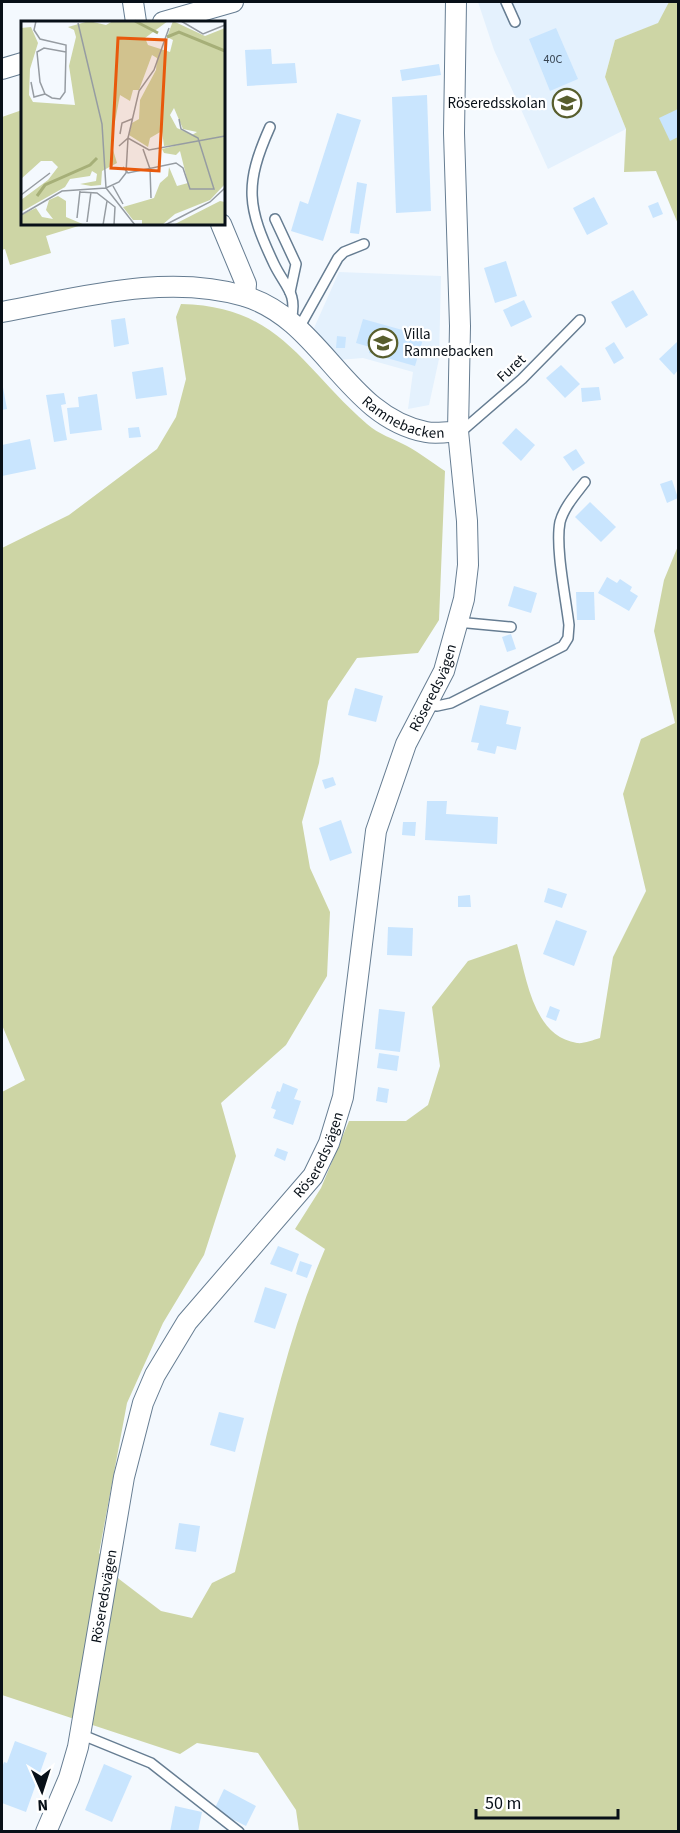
<svg xmlns="http://www.w3.org/2000/svg" width="680" height="1833" font-family="'Source Sans 3',sans-serif">
<style>
.built{fill:#e4f1fd}
.green{fill:#cdd5a5}
.building{fill:#c9e5fe}
.lines{fill:none;stroke-linecap:round;stroke-linejoin:round}
.lane-casing{stroke:#667d92;stroke-width:12}
.street-casing{stroke:#667d92;stroke-width:22}
.lane{stroke:#fff;stroke-width:9}
.street{stroke:#fff;stroke-width:20}
.labels{text-anchor:middle;stroke-width:4.5;stroke-linejoin:round;paint-order:stroke}
.number-label{font-size:12px;fill:#384552}
.poi-label{font-size:15px;fill:#081018;stroke:#fff;text-anchor:end}
.street-label{font-size:15px;fill:#081018;stroke:#fff}
.inset-river{fill:none;stroke:#a6af78;stroke-width:3}
.inset-road{fill:none;stroke:#969ca2;stroke-width:1.5}
.view{fill:#e8590c;fill-opacity:0.15;stroke:#e8590c;stroke-width:3}
.inset-edge{fill:none;stroke:#081018;stroke-width:3}
</style>
<rect width="100%" height="100%" fill="#f4f9fe"/>
<g class="built">
<polygon points="478,2 669,2 659,23 615,40 605,77 626,129 548,169 494,50"/>
<polygon points="339,272 441,276 439,359 429,405 408,409 413,372 363,358 339,360 314,328"/>
</g>
<g class="green">
<polygon points="669,2 678,2 678,224 656,171 624,172 626,129 605,77 615,40 658,23"/>
<polygon points="22,110 22,224 85,224 46,236 51,253 10,265 5,249 2,250 2,117"/>
<path d="M 181,304 C 280,306 301,367 367,424 C 378,434 394,439 407,446 C 420,453 433,463 445,471 L 439,620 L 418,653 L 357,658 L 328,701 L 319,763 L 302,822 L 310,868 L 330,912 L 327,976 L 286,1045 L 221,1103 L 236,1156 L 204,1255 L 163,1323 L 127,1403 L 99,1553 L 119,1579 L 161,1611 L 192,1618 L 212,1583 L 235,1572 C 261,1464 281,1351 325,1249 L 295,1229 L 321,1188 L 349,1121 L 406,1121 L 428,1105 L 440,1066 L 432,1007 L 468,961 L 517,944 C 527,979 533,1036 577,1043 C 583,1044 593,1040 600,1038 L 613,957 L 646,891 L 623,794 L 641,739 L 675,723 L 654,631 L 664,580 L 678,546 L 678,1831 L 299,1831 L 296,1810 L 258,1753 L 197,1743 L 180,1754 L 2,1695 L 2,1092 L 25,1080 L 2,1025 L 2,548 L 69,515 L 157,449 L 176,417 L 186,379 L 176,317 Z"/>
</g>
<g class="building">
<polygon points="556,28 578,79 550,91 529,39"/>
<polygon points="271,49 272,64 295,63 297,83 247,86 245,50"/>
<polygon points="439,64 441,75 402,81 400,70"/>
<polygon points="427,95 431,211 396,213 392,97"/>
<polygon points="678,109 678,137 670,141 659,118"/>
<polygon points="337,113 361,120 323,241 291,231 300,201 308,204"/>
<polygon points="357,182 367,184 359,234 350,233"/>
<polygon points="594,197 608,224 587,235 573,208"/>
<polygon points="658,202 663,214 653,218 648,206"/>
<polygon points="506,261 517,296 495,303 484,268"/>
<polygon points="633,290 648,315 626,328 611,302"/>
<polygon points="524,300 532,317 511,327 503,310"/>
<polygon points="125,318 129,344 114,347 111,320"/>
<polygon points="363,319 424,336 415,366 369,353 370,347 356,343"/>
<polygon points="337,336 346,337 345,348 336,348"/>
<polygon points="678,341 678,370 674,375 659,359"/>
<polygon points="614,342 624,358 614,364 605,348"/>
<polygon points="561,365 580,384 565,398 546,378"/>
<polygon points="163,367 167,395 136,399 132,372"/>
<polygon points="2,382 7,409 2,410"/>
<polygon points="599,387 601,400 582,402 581,388"/>
<polygon points="64,393 66,404 61,405 67,440 54,442 46,395"/>
<polygon points="97,394 102,430 70,434 67,408 79,407 78,397"/>
<polygon points="139,427 141,437 129,438 128,428"/>
<polygon points="516,428 535,445 521,461 502,443"/>
<polygon points="30,439 36,469 2,476 2,445"/>
<polygon points="576,449 585,463 573,471 563,457"/>
<polygon points="672,480 678,498 667,503 660,484"/>
<polygon points="590,502 616,527 601,542 575,517"/>
<polygon points="607,577 617,583 620,579 632,587 630,591 638,596 629,611 598,593"/>
<polygon points="514,586 537,593 531,613 508,606"/>
<polygon points="576,592 594,592 595,620 577,620"/>
<polygon points="511,634 516,649 507,652 502,637"/>
<polygon points="355,688 383,696 376,722 348,715"/>
<polygon points="480,705 509,711 506,724 521,727 516,750 497,746 495,754 477,750 479,743 471,742"/>
<polygon points="333,777 336,785 325,789 322,780"/>
<polygon points="427,801 447,801 446,814 498,817 497,844 425,840"/>
<polygon points="341,820 352,853 330,861 319,828"/>
<polygon points="403,822 416,822 415,836 402,835"/>
<polygon points="548,888 567,894 562,908 544,902"/>
<polygon points="470,895 471,907 458,907 458,896"/>
<polygon points="556,920 587,931 574,966 543,954"/>
<polygon points="388,927 413,928 412,956 387,955"/>
<polygon points="550,1006 560,1010 556,1021 546,1017"/>
<polygon points="379,1009 405,1012 400,1052 375,1049"/>
<polygon points="379,1053 399,1056 397,1071 377,1068"/>
<polygon points="283,1083 298,1089 294,1099 301,1101 293,1125 273,1118 276,1110 271,1108 277,1091 280,1092"/>
<polygon points="378,1087 389,1089 387,1103 376,1101"/>
<polygon points="277,1148 288,1152 285,1161 274,1156"/>
<polygon points="278,1246 299,1254 292,1272 270,1264"/>
<polygon points="300,1261 312,1265 307,1278 296,1274"/>
<polygon points="265,1287 287,1294 275,1329 254,1322"/>
<polygon points="219,1412 244,1418 235,1452 210,1445"/>
<polygon points="179,1523 200,1526 196,1552 175,1549"/>
<polygon points="15,1741 47,1753 26,1812 2,1803 2,1768 4,1762 7,1763"/>
<polygon points="104,1764 132,1776 112,1822 85,1810"/>
<polygon points="224,1789 256,1806 246,1826 214,1810"/>
<polygon points="175,1806 202,1812 198,1832 170,1832"/>
</g>
<g class="lines">
<g class="lane-casing">
<g id="lane">
<polyline points="506,2 515,22"/>
<path d="M 270,127 C 244,185 247,207 274,264 C 285,287 298,293 291,320"/>
<polyline points="275,219 296,264 290,292"/>
<polyline points="299,328 338,258 344,252 364,244"/>
<polyline points="458,431 463,430 522,379 580,320"/>
<polyline points="457,622 511,627"/>
<path d="M 425,705 L 437,706 L 451,703 L 563,646 L 568,638 L 569,625 C 566,599 555,547 560,522 C 564,507 576,494 585,482"/>
<polyline points="80,1734 151,1763 239,1832"/>
</g>
</g>
<g class="street-casing">
<g id="street">
<polyline points="133,2 136,22"/>
<polyline points="163,22 233,2"/>
<polyline points="2,69 22,63"/>
<polyline points="221,224 246,284 245,296"/>
<path id="s1" d="M 2,312 C 79,298 166,273 244,296 C 322,319 346,417 426,432 C 436,434 448,432 458,431 L 460,326 L 454,133 L 456,2"/>
<path id="s2" d="M 46,1832 L 69,1778 L 78,1747 L 124,1477 L 143,1403 L 155,1375 L 187,1322 L 313,1176 L 329,1143 L 343,1097 L 376,831 L 406,744 L 444,671 L 464,599 L 468,565 L 467,521 L 458,431"/>
</g>
</g>
<use href="#lane" class="lane"/>
<use href="#street" class="street"/>
</g>
<defs>
<g id="school-ring" transform="scale(1.5)"><circle r="9.5" fill="#fff" stroke="#585e2d" stroke-width="1.5"/><path d="M0-5L7-2L0 1L-7-2ZM-4 1L0 2.5L4 1V4Q0 6-4 4Z" fill="#585e2d"/></g>
</defs>
<g fill-rule="evenodd">
<use href="#school-ring" x="567" y="103"/>
<use href="#school-ring" x="383" y="343"/>
</g>
<g class="labels">
<g class="number-label">
<text x="553" y="63">40C</text>
</g>
<g class="poi-label">
<text x="546" y="108">Röseredsskolan</text>
<text x="404" y="339" text-anchor="start">Villa<tspan x="404" dy="17">Ramnebacken</tspan></text>
</g>
<g class="street-label">
<text transform="translate(511 368) rotate(-43)" y="5">Furet</text>
<text dy="5" stroke="none"><textPath href="#s1" startOffset="450">Ramnebacken</textPath></text>
<text dy="5" stroke="none"><textPath href="#s2" startOffset="1234">Röseredsvägen</textPath></text>
<text dy="5" stroke="none"><textPath href="#s2" startOffset="748">Röseredsvägen</textPath></text>
<text dy="5" stroke="none"><textPath href="#s2" startOffset="244">Röseredsvägen</textPath></text>
</g>
</g>
<g transform="translate(21 21)">
<rect width="204" height="204" fill="#f4f9fe"/>
<path d="M 68,0 L 85,4 L 92,0 L 147,0 L 124,17 L 127,24 L 149,31 L 152,19 L 146,16 L 152,0 L 184,15 L 204,7 L 204,163 L 189,179 L 154,193 L 141,204 L 121,204 L 121,199 L 112,199 L 102,186 L 133,177 L 139,162 L 147,155 L 148,146 L 156,165 L 167,162 L 159,130 L 155,134 L 143,132 L 141,128 L 157,124 L 143,125 L 141,110 L 129,117 L 127,126 L 108,114 L 111,102 L 118,98 L 119,79 L 135,49 L 136,37 L 131,34 L 118,69 L 112,69 L 109,80 L 99,74 L 90,122 L 96,142 L 81,150 L 80,164 L 70,165 L 59,163 L 75,160 L 76,153 L 71,150 L 69,155 L 49,158 L 44,166 L 0,191 L 0,179 L 27,159 L 37,146 L 31,140 L 20,140 L 0,158 L 0,7 L 10,6 L 17,22 L 9,48 L 8,74 L 12,81 L 54,84 L 48,45 L 55,16 L 53,9 L 47,6 ZM 153,87 L 162,108 L 176,111 L 171,114 L 156,107 L 149,94 ZM 37,175 L 45,180 L 45,196 L 64,204 L 0,204 L 0,194 L 15,187 L 21,196 L 32,198 L 25,189 L 28,179 ZM 199,180 L 204,181 L 204,204 L 152,204 Z" fill="#cdd5a5" fill-rule="evenodd"/>
<path class="inset-river" d="M 114,0 L 137,12M 146,16 L 158,11 L 204,30M 16,175 L 24,164 L 69,144 L 76,137"/>
<path class="inset-road" d="M 15,0 L 13,9 L 19,18 L 45,24 L 45,31 L 44,71 L 39,78 L 31,77 L 24,73 L 19,61 L 16,31 L 23,27 L 45,31M 37,0 L 60,0M 160,0 L 182,13 L 204,4M 57,2 L 81,103 L 85,167 L 114,204M 10,61 L 13,76 L 24,73M 99,113 L 101,102 L 111,98M 98,125 L 107,117 L 118,70 L 133,49 L 148,7M 122,128 L 129,148 L 130,177M 102,146 L 107,152 L 155,142 L 162,147 L 169,168 L 193,168 L 177,117 L 160,108 L 158,98M 92,165 L 102,183M 59,171 L 76,172 L 94,186 L 93,204M 0,174 L 29,152M 0,194 L 41,170 L 85,167 L 98,161 L 105,152 L 107,117 L 128,129 L 204,115M 56,197 L 59,170M 66,201 L 70,171M 82,204 L 86,180M 144,204 L 189,181 L 204,167"/>
<path class="view" d="M 97,17 L 145,19 L 138,150 L 90,147 Z"/>
<rect width="204" height="204" class="inset-edge"/>
</g>
<rect width="680" height="1833" fill="none" stroke="#081018" stroke-width="6"/>
<g transform="translate(42 1791) rotate(177)" stroke="#ffffff" stroke-width="4.5" paint-order="stroke">
<path d="M0-4.5L10 22L0 15L-10 22Z" fill="#081018"/>
<text y="-9" font-size="16" font-weight="bold" text-anchor="middle" fill="#081018">N</text>
</g>
<path d="M476 1809v9h142v-9" fill="none" stroke="#081018" stroke-width="3"/>
<text x="485" y="1809" font-size="18" fill="#081018" stroke="#ffffff" stroke-width="4.5" paint-order="stroke">50 m</text>
</svg>
